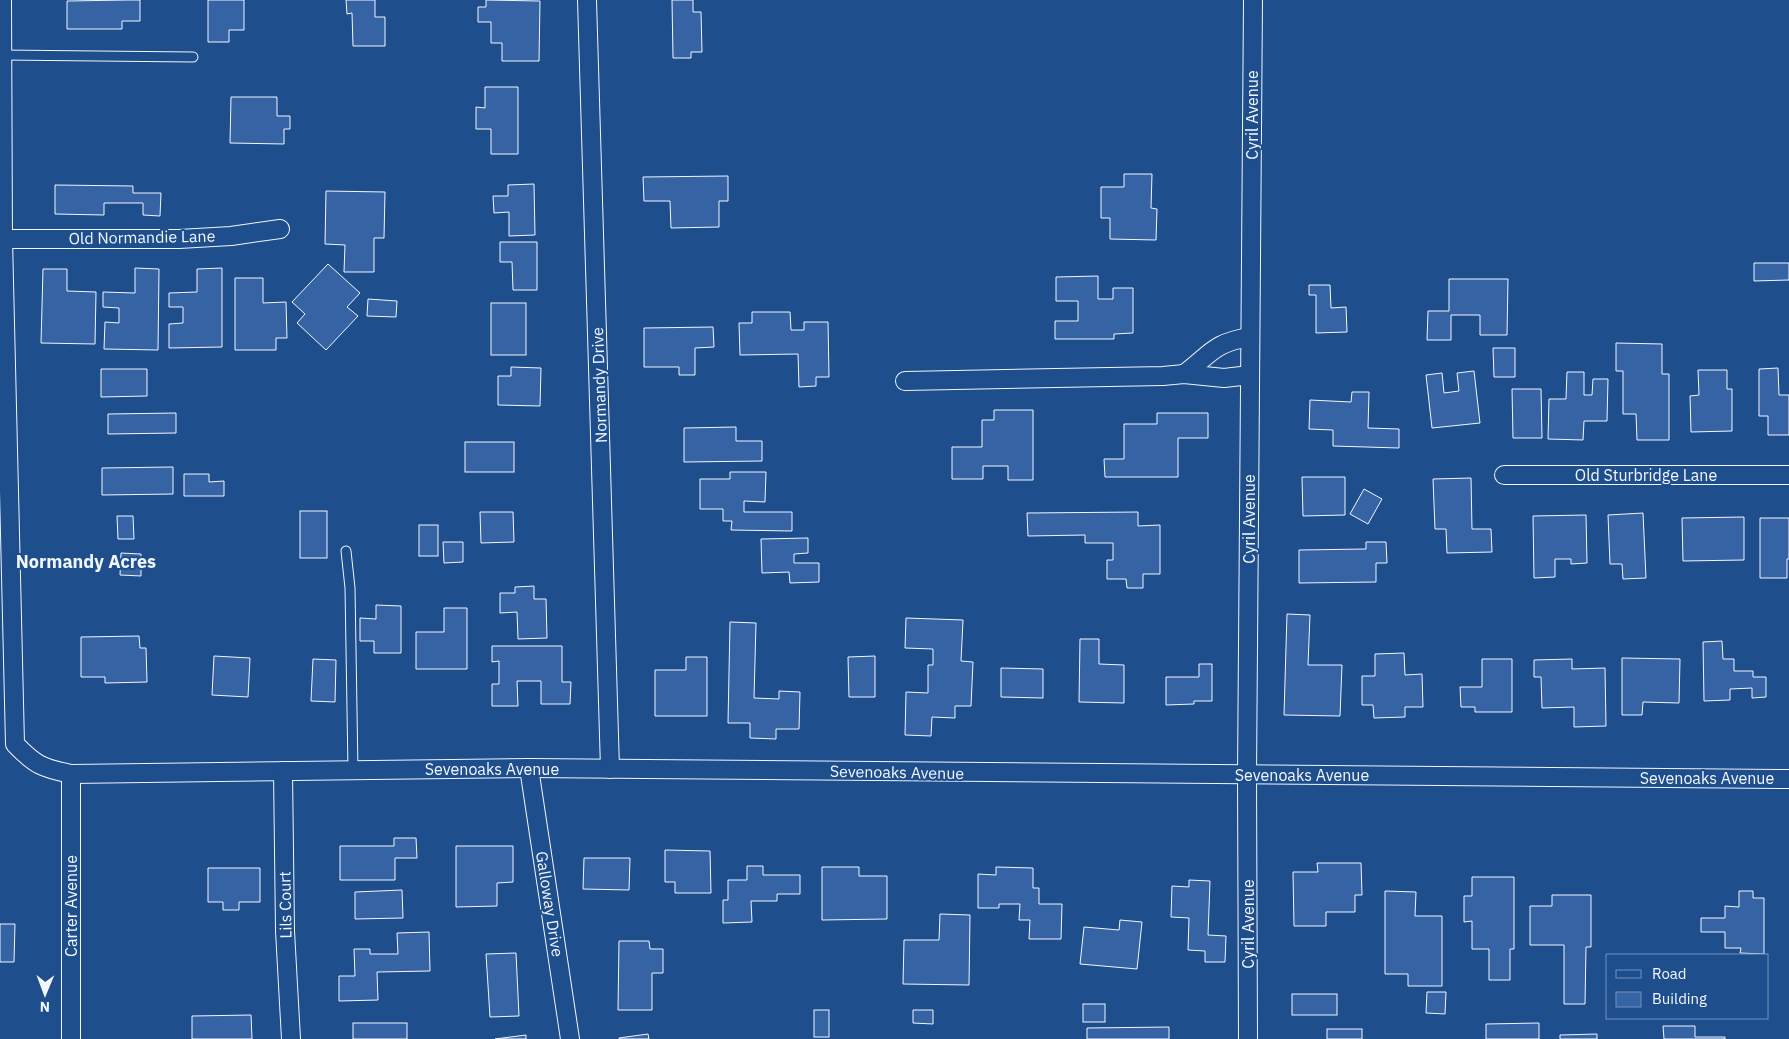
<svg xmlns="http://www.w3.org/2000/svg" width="1789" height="1039" font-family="'IBM Plex Sans',sans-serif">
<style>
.building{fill:#3563a3;stroke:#f2f6ff}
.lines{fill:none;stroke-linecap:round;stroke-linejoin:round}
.lane-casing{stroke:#f2f6ff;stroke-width:11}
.street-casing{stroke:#f2f6ff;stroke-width:20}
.lane{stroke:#1f4e8c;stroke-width:9}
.street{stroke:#1f4e8c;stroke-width:18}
.labels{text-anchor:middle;stroke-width:4;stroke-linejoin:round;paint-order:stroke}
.street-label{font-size:16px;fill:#f2f6ff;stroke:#1f4e8c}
.neighbourhood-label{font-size:18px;font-weight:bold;fill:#f2f6ff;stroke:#1f4e8c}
</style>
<rect width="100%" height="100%" fill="#1f4e8c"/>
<g class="building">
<polygon points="128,0 140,0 140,21 122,21 122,29 67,29 67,1"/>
<polygon points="208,0 244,0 244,30 229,30 229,42 208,42"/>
<polygon points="346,0 375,0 375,17 385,17 385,46 353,46 352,13 347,14"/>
<polygon points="486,0 540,1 539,61 502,61 502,43 491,43 491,22 478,22 478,7 486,7"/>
<polygon points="672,0 693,0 693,12 701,12 702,52 691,52 691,58 673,58"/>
<polygon points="485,87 518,87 518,154 491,154 491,129 476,129 476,107 485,108"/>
<polygon points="231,97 277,97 277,116 290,116 290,129 284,129 284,144 230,143"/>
<polygon points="1124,174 1152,174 1151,208 1157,209 1156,240 1110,239 1110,218 1101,218 1101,187 1124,187"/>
<polygon points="728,176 728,201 719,201 719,227 671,228 670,201 644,201 643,177"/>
<polygon points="534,184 535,235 509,236 509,212 494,213 493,196 508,196 508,185"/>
<polygon points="55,185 133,186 133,193 161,193 160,216 143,215 143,203 104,203 104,215 55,214"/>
<polygon points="326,191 385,192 384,238 374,238 374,272 344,272 345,245 325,244"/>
<polygon points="500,242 537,242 537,290 513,290 512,262 500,262"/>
<polygon points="1754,263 1789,263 1789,280 1754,281"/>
<polygon points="328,264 360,293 347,307 358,316 326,350 297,323 305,314 292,302"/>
<polygon points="135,268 159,269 158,350 104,349 105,322 119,323 119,308 103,307 103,292 135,293"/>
<polygon points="222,268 222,347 169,348 169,324 183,323 183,307 169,307 169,293 197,292 197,269"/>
<polygon points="43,269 67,269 67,291 96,292 95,344 41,343"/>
<polygon points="1098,276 1098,299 1113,299 1113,288 1133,288 1133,333 1114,334 1114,339 1055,339 1055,321 1078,321 1078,301 1056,301 1056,277"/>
<polygon points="235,278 263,278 263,303 286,302 287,338 276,338 276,350 235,350"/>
<polygon points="1449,279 1508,279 1507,335 1480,335 1480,315 1451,315 1451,340 1427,340 1428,311 1449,311"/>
<polygon points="1309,285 1330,285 1331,308 1346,307 1347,332 1316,333 1316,295 1309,295"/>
<polygon points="368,299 397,301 396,317 367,316"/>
<rect x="491" y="303" width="35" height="52"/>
<polygon points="752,312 790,312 791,330 804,330 804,322 828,322 829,377 816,377 816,386 799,387 798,354 740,355 739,323 752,323"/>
<polygon points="713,327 714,347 695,348 695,375 679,375 679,367 644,367 644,328"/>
<polygon points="1616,343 1662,344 1662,374 1669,374 1669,440 1637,440 1636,414 1623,414 1623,371 1616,371"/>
<polygon points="1493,348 1515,348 1515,377 1494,377"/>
<polygon points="511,367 541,368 540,406 498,405 498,376 511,376"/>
<polygon points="1778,368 1779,395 1789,395 1789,435 1768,435 1768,416 1759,416 1759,369"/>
<polygon points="101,369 147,369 147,396 101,397"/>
<polygon points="1698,370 1727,370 1727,389 1732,389 1732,431 1691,432 1690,396 1699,395"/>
<polygon points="1474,371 1480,423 1432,428 1426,375 1442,373 1444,393 1459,391 1457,373"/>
<polygon points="1567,372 1584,372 1584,395 1592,395 1593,379 1608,379 1607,421 1584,421 1583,440 1548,439 1549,399 1566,399"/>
<polygon points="1512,389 1541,389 1542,438 1513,438"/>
<polygon points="1352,392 1369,392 1368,428 1399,429 1399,448 1333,446 1333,430 1309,429 1310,400 1351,402"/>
<polygon points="994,410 1033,410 1033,480 1008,480 1008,466 983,466 983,479 952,479 952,447 982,447 982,420 994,420"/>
<polygon points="176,413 176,433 108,434 108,414"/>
<polygon points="1157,413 1208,413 1208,438 1178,438 1178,477 1105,477 1104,459 1124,459 1124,424 1157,424"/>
<polygon points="736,427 736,441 762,441 762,461 684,462 684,428"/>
<rect x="465" y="442" width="49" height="30"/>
<polygon points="173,467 173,494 102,495 102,468"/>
<polygon points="730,472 766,472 765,502 744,501 744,512 792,512 792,531 731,530 732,521 723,521 723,509 700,509 700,479 730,479"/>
<polygon points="184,474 209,474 209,482 224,481 224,496 184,496"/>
<polygon points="1302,477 1345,477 1345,515 1303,516"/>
<polygon points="1471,478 1472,529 1491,529 1492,552 1447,553 1446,529 1435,529 1433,479"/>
<polygon points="1364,489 1382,499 1368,524 1350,514"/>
<rect x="300" y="511" width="27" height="47"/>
<polygon points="480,512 513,512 514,542 481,543"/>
<polygon points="1138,512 1138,526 1160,525 1160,574 1143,574 1143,588 1127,588 1126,579 1107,579 1107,560 1113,560 1113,543 1085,543 1085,535 1028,536 1027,513"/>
<polygon points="1643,513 1646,578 1623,579 1622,564 1610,564 1608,515"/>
<polygon points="1586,515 1587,563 1571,564 1571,559 1555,559 1555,577 1534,578 1533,516"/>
<polygon points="117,516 133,516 134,539 118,539"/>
<polygon points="1744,517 1744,560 1683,561 1682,518"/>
<polygon points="1760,518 1789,518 1789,559 1787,559 1787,578 1760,578"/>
<rect x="419" y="525" width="19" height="31"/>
<polygon points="808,538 808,553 794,554 794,563 819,563 819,582 790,583 789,572 762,573 761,539"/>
<polygon points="443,542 463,542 463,562 444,563"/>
<polygon points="1366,542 1386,542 1387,563 1376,563 1376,582 1299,583 1299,550 1366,549"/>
<polygon points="121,553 141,554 141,576 120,575"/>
<polygon points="534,586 534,599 546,599 547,638 518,639 517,612 500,613 500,593 515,593 515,587"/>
<polygon points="376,605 401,606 401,653 374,653 374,641 360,641 360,618 376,619"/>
<polygon points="444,608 467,608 467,669 416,669 416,632 444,632"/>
<polygon points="1287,614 1310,615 1308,665 1342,665 1340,716 1284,715"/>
<polygon points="906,618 963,620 961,661 973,662 971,706 955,706 955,718 932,717 931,736 905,735 906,692 928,693 928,665 933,665 933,649 905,648"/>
<polygon points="730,622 756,623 754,698 779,699 779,691 800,692 799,729 776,729 776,739 750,738 750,723 728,723"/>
<polygon points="139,636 140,648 146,648 147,682 105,683 105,677 81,677 81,637"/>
<polygon points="1080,639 1099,639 1099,664 1124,665 1124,703 1079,702"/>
<polygon points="1722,641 1723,659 1734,659 1734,671 1753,671 1753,677 1766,677 1766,697 1752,698 1752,688 1730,689 1730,700 1704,701 1703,642"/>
<polygon points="492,646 562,646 562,682 571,682 570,704 541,704 541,681 517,681 518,706 492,706 492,684 499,684 499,661 492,662"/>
<polygon points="1404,653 1405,675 1422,674 1423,707 1405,707 1405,717 1374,718 1373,705 1362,705 1362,676 1375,676 1375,654"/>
<polygon points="214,656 250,658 248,697 212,695"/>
<polygon points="875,656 875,697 849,697 848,657"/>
<polygon points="686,657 707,657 707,716 655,716 655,670 686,670"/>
<polygon points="1622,658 1680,659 1679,703 1643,702 1642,715 1622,715"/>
<polygon points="313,659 336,660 335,702 311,701"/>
<polygon points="1482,659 1512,659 1512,712 1475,712 1475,707 1461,707 1460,687 1482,687"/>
<polygon points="1572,659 1572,669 1605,668 1606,726 1574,727 1574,707 1542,708 1541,677 1534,677 1534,660"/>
<polygon points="1199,664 1212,664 1212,701 1194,701 1194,704 1166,705 1166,677 1199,677"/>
<polygon points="1001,668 1043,669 1043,698 1001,697"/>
<polygon points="394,838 416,838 417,858 395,858 395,880 340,880 340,846 394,846"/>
<polygon points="456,846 513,846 513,882 497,883 497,906 456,907"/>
<polygon points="665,850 710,851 711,893 675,893 675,882 665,882"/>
<polygon points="584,858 630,858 629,890 583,889"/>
<polygon points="1317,863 1361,863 1362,895 1355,895 1355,912 1326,912 1326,926 1294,926 1293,872 1318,872"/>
<polygon points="747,866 763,866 763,875 800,875 800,894 777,894 777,901 751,901 752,922 723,923 723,900 728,900 728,880 747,880"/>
<polygon points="822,867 859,867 859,876 887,876 887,919 822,920"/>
<polygon points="996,867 1033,868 1033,888 1039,888 1039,904 1062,904 1061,939 1029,939 1030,920 1019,920 1020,904 999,904 999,908 978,908 978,874 996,875"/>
<polygon points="208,868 260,868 260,902 239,902 239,910 223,910 223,902 208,902"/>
<polygon points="1472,877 1514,877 1514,949 1510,949 1510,980 1489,980 1489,949 1472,949 1472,921 1464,922 1464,896 1472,896"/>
<polygon points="1189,880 1210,881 1208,935 1226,936 1225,962 1205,962 1205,951 1188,950 1189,918 1171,917 1172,886 1189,887"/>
<polygon points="402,890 403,918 355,919 355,892"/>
<polygon points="1385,891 1416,892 1415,916 1442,916 1442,986 1408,986 1408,974 1385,974"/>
<polygon points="1739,891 1753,891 1753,898 1764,898 1764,954 1740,953 1741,948 1725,948 1725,932 1701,932 1701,918 1725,918 1725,906 1739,907"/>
<polygon points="1552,895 1591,895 1591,947 1586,947 1585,1004 1564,1004 1564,945 1530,945 1530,906 1552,906"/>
<polygon points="940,914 970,915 969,985 903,984 904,940 939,940"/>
<polygon points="1120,920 1142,922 1137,969 1080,964 1084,927 1119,930"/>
<polygon points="0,924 15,924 14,962 0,962"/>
<polygon points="429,932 430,971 377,972 378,1000 339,1001 339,976 355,976 354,949 370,949 370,954 398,954 397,933"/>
<polygon points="619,941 649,941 650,949 663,949 663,973 652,973 652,1010 618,1010"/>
<polygon points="516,953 519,1016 490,1017 486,954"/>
<polygon points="1427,992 1446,992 1445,1014 1426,1013"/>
<rect x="1292" y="994" width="45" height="21"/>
<rect x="1083" y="1004" width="22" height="18"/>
<rect x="814" y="1010" width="15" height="27"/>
<polygon points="913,1010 933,1010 933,1024 913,1023"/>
<polygon points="251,1015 252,1039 192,1039 192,1016"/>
<rect x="353" y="1023" width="54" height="16"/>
<polygon points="1539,1023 1539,1039 1486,1039 1486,1024"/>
<polygon points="1663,1026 1695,1026 1695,1037 1725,1037 1725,1039 1664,1039"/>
<polygon points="1169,1027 1169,1039 1087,1039 1087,1028"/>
<rect x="1327" y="1029" width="35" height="10"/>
<polygon points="648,1034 649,1039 619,1039 619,1038"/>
<polygon points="1597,1034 1597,1039 1560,1039 1560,1035"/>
<polygon points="526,1035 526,1039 495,1039"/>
</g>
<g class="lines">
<g class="lane-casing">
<g id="lane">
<polyline points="2,55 193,57"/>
<polyline points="346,551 350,588 353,770"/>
</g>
</g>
<g class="street-casing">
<g id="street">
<path d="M 2,0 L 3,239 L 15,744 C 35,765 42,768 71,774 L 529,768 L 1789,779"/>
<polyline points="587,0 610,769"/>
<polyline points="3,239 179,239 231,236 280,229"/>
<path d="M 1184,374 C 1212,353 1213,343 1250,337"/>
<polyline points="905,381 1163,376 1184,374 1224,378 1250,375"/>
<polyline points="1504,475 1789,475"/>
<polyline points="529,768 570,1039"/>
<polyline points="283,771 285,931 291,1039"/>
<polyline points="71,1039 71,774"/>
<polyline points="1248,1039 1247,775 1253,0"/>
</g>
</g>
<use href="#lane" class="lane"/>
<use href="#street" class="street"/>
</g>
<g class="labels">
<g class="street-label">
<text transform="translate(1252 115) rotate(-90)" y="6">Cyril Avenue</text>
<text transform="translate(142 237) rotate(-1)" y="6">Old Normandie Lane</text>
<text transform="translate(599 385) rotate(-92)" y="6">Normandy Drive</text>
<text x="1646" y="481">Old Sturbridge Lane</text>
<text transform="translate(1249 519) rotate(-90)" y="6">Cyril Avenue</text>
<text x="492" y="775">Sevenoaks Avenue</text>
<text transform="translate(897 772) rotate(1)" y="6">Sevenoaks Avenue</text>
<text x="1302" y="781">Sevenoaks Avenue</text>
<text x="1707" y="784">Sevenoaks Avenue</text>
<text transform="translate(550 904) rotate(81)" y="6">Galloway Drive</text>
<text transform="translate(285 905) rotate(-91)" y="6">Lils Court</text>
<text transform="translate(71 906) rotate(-90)" y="6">Carter Avenue</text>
<text transform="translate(1248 924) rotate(-90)" y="6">Cyril Avenue</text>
</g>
<g class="neighbourhood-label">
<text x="86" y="568">Normandy Acres</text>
</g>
</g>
<rect x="1606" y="954" width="162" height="65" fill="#1f4e8c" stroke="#7391ba"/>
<rect x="1616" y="970" width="25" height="8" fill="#1f4e8c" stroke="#7391ba"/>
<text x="1652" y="979" font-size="15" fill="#f2f6ff">Road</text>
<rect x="1616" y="992" width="25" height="15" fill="#3563a3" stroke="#7391ba"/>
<text x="1652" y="1004" font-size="15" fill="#f2f6ff">Building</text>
<g transform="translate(45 994) rotate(181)" stroke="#1f4e8c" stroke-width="4" paint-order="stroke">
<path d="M0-4L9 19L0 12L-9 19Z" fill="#f2f6ff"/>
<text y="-8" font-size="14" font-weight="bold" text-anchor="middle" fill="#f2f6ff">N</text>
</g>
</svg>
